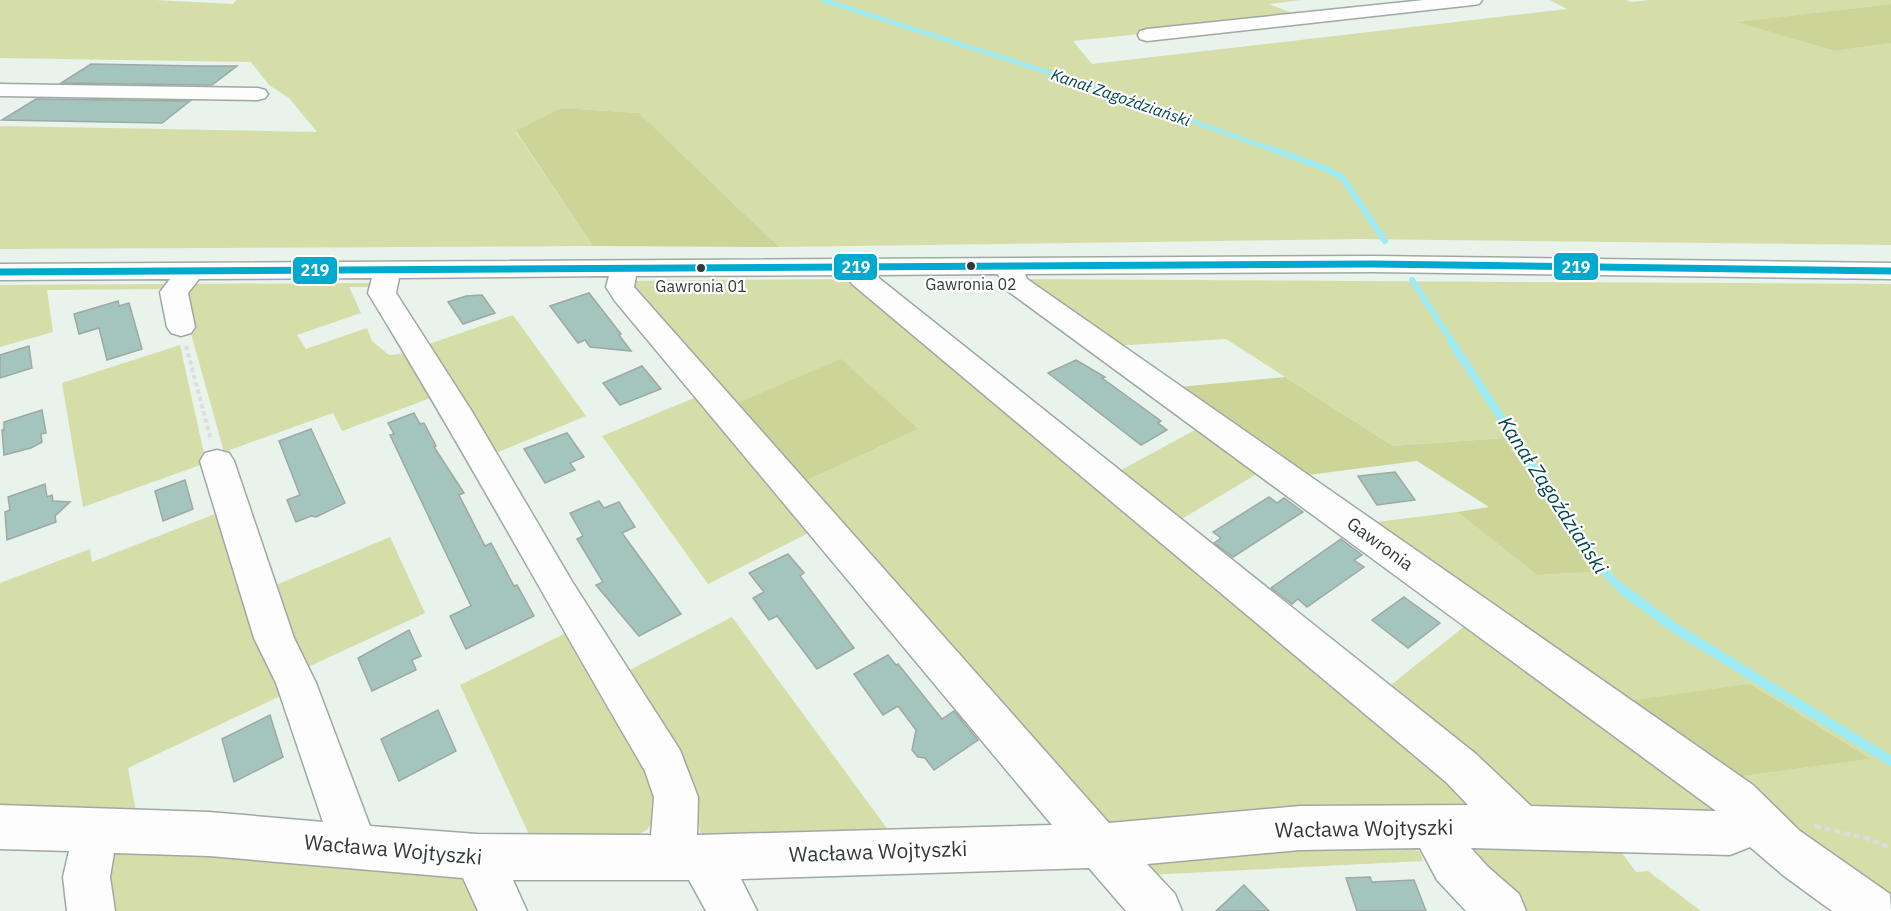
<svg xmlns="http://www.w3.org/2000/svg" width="1891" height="911" font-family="'IBM Plex Sans',sans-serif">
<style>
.green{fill:#d5dda9}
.forest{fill:#ccd498}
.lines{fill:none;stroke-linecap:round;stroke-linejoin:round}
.stream-far3{stroke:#9eebf4;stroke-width:4.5}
.stream-far2{stroke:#9eebf4;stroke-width:6}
.stream-far1{stroke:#9eebf4;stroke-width:8}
.stream{stroke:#9eebf4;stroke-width:10}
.building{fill:#a3c5be;stroke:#9fa8a4;stroke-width:1.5}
.minor-casing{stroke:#a0a8a3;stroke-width:3}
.path-far1{stroke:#dadedc;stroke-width:4;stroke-dasharray:4.5 3;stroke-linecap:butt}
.path{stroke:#dadedc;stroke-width:4.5;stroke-dasharray:6 4;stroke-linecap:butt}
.minor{fill:#fcfdfc;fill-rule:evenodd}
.bus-1-casing{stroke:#fff;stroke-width:10}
.bus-1{stroke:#00a9ce;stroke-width:7}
.bus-dot{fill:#333a36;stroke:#fff;stroke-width:2}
.labels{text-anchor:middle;stroke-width:4.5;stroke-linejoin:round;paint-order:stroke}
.far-water-label{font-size:16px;font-style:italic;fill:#00454d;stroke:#fff}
.bus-label{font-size:16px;fill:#333a36;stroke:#fff}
.street-label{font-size:18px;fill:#333a36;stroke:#fff}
.water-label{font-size:20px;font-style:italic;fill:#00454d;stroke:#fff}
.near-street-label{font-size:21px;fill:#333a36;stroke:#fff}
.line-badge{stroke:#fff;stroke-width:2}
.badge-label{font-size:16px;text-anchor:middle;font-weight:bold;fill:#fff}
</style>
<rect width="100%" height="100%" fill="#e8f3ec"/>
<g class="green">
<polygon points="0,0 154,0 233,4 236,0 1301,0 1269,4 1302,17 1073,41 1092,64 1567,9 1550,0 1626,0 1631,2 1651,0 1891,0 1891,4 1739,22 1833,51 1891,43 1891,245 1357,239 779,247 639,113 561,108 516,132 593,246 0,249 0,126 317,132 289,98 269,85 251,62 0,58"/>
<polygon points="853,279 1480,809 1101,836 799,484 918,429 731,406 629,281"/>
<polygon points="1017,279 1891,284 1891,911 1736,777 1869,759 1613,703 1360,524 1457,512 1537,575 1593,572 1504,438 1393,446 1226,339 1114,346"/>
<polygon points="374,283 373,287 349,287 361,313 297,335 306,349 367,328 372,341 389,355 408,353 436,396 342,431 333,413 224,452 180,294 185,284"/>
<polygon points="171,284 167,289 47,290 53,332 0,347 0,285"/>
<polygon points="513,315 586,416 491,455 426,345"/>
<polygon points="180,345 206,463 83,507 62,383"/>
<polygon points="699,396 814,530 708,584 602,436"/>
<polygon points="1204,425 1265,469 1175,523 1114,474"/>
<polygon points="220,512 289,692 128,768 137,817 0,815 0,583 90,549 92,562"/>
<polygon points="390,537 425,613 297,672 269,588"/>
<polygon points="732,617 894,838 715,849 700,832 694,791 622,674"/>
<polygon points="1475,618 1728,815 1530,816 1382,692"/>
<polygon points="566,633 631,734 661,801 648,829 618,846 533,843 460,685"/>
<polygon points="1466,839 1612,840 1636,872 1648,871 1701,911 1523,911 1469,867"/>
<polygon points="1399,842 1420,852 1423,861 1147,875 1142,856"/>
<polygon points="126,843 467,869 483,911 114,911 108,878 109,858"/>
</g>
<g class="forest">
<polygon points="1891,4 1891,43 1834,51 1737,22"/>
<polygon points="561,108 639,113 779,247 593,246 516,131"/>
<polygon points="841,359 918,429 799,484 731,406"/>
<polygon points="1285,377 1393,446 1504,438 1594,572 1537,575 1457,512 1489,507 1417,461 1292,477 1168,388"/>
<polygon points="1750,684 1870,759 1736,777 1613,703"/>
</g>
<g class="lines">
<polyline class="stream-far3" points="823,0 1128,98 1273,150"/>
<g class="stream-far2">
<polyline points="1269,148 1324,168 1342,177 1385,241"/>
<polyline points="1412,280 1452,342"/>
</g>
<polyline class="stream-far1" points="1451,341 1593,559 1623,591"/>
<polyline class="stream" points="1622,589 1673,627 1891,761"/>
</g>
<g class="building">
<polygon points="91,64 199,66 237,66 212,85 61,83"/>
<polygon points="36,99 190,101 162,123 2,120"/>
<polygon points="589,293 621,334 619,335 631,351 590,347 585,340 578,343 550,306"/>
<polygon points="482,295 495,313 463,324 448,302 466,296"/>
<polygon points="118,301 119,306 129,303 142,349 107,360 99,328 79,334 74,314"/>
<polygon points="29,346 32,368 0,378 0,355"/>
<polygon points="1076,360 1105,377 1102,378 1161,421 1158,423 1167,430 1141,445 1048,373"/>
<polygon points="642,366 661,389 620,405 603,383"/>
<polygon points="42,410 46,433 41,434 42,442 31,448 4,455 2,430 4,430 4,422"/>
<polygon points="414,413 420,424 424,423 436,446 434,447 464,493 459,495 485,546 491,543 514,586 517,585 534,616 466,649 450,616 471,606 390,435 394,434 388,423"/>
<polygon points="311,429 345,503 316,517 311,516 296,522 287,500 300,495 279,441"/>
<polygon points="567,433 584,457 570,463 575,470 545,483 524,449"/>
<polygon points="1395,472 1415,500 1377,505 1358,476"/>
<polygon points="185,480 193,509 163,521 155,491"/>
<polygon points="45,484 47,497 52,495 53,501 70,502 55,516 56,522 7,540 5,512 10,510 8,497"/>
<polygon points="1269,497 1277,503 1284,498 1303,512 1233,557 1214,543 1221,538 1213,532"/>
<polygon points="599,501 604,508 619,502 635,527 622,533 681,614 639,636 596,585 603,582 577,539 583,536 570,513"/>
<polygon points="1341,539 1362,555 1354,560 1364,567 1307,607 1298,599 1292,604 1271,588"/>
<polygon points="788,554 804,573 800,576 854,648 817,669 777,616 769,620 753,598 764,592 749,573"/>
<polygon points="1404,597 1440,623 1408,648 1372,620"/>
<polygon points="409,630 421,656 412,660 416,670 372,691 358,658"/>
<polygon points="888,655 896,665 898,664 942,719 954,711 978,740 934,770 925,758 918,757 912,750 916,730 898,706 883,715 854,674"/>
<polygon points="438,710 456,751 399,781 381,739"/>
<polygon points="270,715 283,757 234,782 222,739"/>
<polygon points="1370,877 1372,882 1414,880 1426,911 1357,911 1346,878"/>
<polygon points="1244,885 1269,911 1216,911"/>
</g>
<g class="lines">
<g class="minor-casing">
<g id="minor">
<polygon points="1424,0 1482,0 1479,4 1473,5 1147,41 1140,39 1138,35 1140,31 1147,29"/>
<polygon points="0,84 258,88 265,90 268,94 265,98 258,100 0,96"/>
<path d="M 1372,256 L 1891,263 L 1891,279 L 1372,272 L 1025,274 L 1027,279 L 1753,785 L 1800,831 L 1890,894 L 1891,911 L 1832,911 L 1784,876 L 1750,847 L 1730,855 L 1471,848 L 1487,866 L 1519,894 L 1526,911 L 1466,911 L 1437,880 L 1420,848 L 1300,850 L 1147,864 L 1175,894 L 1182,911 L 1126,911 L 1089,868 L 741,879 L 757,911 L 706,911 L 689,880 L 513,880 L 527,911 L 478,911 L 463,878 L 209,856 L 114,853 L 110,877 L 115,911 L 67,911 L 63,877 L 69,851 L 0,849 L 0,805 L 209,812 L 323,822 L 276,683 L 254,638 L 200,461 L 205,453 L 217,450 L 229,453 L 234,461 L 294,638 L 316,683 L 370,826 L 477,834 L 651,835 L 654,797 L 645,771 C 552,612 464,450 368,293 L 372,278 L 199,279 L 188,293 L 195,327 L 191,333 L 181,336 L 171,333 L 167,327 L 160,292 L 170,279 L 0,280 L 0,264 ZM 998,274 L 1005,289 L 1716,811 L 1531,806 L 1476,754 L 875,275 ZM 851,275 L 849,278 L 852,284 L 1446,782 L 1468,805 L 1300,806 L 1109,823 L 634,287 L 636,276 ZM 609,276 L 606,287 L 615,301 L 1052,825 L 697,835 L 698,797 L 680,750 L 573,583 L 471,410 L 396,293 L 399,278 Z"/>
</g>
</g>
<polyline class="path-far1" points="186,346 211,440"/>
<polyline class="path" points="1815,826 1866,838 1891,848"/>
<use href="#minor" class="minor"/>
<g class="bus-1-casing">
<polyline id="bus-1" points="0,272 1372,264 1891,271"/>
</g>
<use href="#bus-1" class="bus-1"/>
</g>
<g class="bus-dot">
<circle cx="971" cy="266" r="5"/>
<circle cx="701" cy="268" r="5"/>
</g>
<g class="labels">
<g class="far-water-label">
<text transform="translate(1121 97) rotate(19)" y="6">Kanał Zagoździański</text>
</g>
<g class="bus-label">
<text x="971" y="290">Gawronia 02</text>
<text x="701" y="292">Gawronia 01</text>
</g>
<g class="street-label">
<text transform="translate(1380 544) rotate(36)" y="6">Gawronia</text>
</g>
<g class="water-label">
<text transform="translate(1553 495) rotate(57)" y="7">Kanał Zagoździański</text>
</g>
<g class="near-street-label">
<text transform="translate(1364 829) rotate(-1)" y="7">Wacława Wojtyszki</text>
<text transform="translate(393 850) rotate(5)" y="7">Wacława Wojtyszki</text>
<text transform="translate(878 852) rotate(-2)" y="7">Wacława Wojtyszki</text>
</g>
</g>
<g class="line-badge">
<rect x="1553" y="252" width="46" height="29" rx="6" fill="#00a9ce"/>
<rect x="833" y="253" width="45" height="28" rx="6" fill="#00a9ce"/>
<rect x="292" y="256" width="46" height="29" rx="6" fill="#00a9ce"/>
</g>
<g class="badge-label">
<text x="1576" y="273">219</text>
<text x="856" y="273">219</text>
<text x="315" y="276">219</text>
</g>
</svg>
